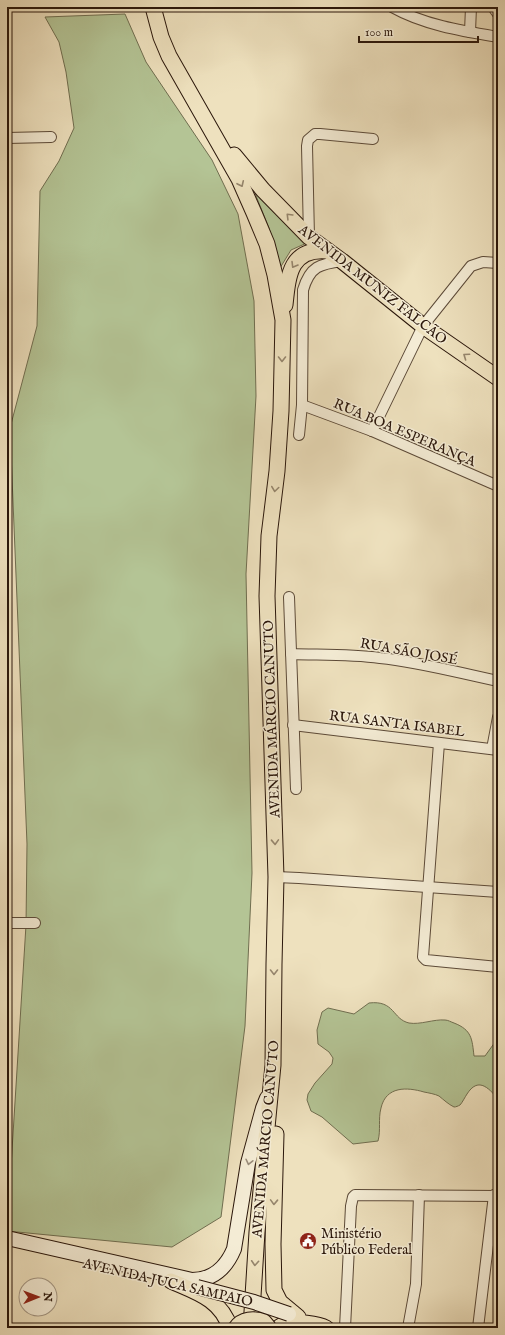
<svg xmlns="http://www.w3.org/2000/svg" width="505" height="1335" font-family="'IM FELL English',serif">
<style>
.green{fill:#b4c495;stroke:#706e50}
.lines{fill:none;stroke-linecap:round;stroke-linejoin:round}
.minor-casing{stroke:#5c4a38;stroke-width:12}
.secondary-casing{stroke:#2b170b;stroke-width:16}
.primary-casing{stroke:#2b170b;stroke-width:17}
.minor{stroke:#f4ecd5;stroke-width:10}
.secondary{stroke:#f4ecd5;stroke-width:14}
.primary{stroke:#eee1be;stroke-width:15}
.secondary-bridge-casing{stroke:#2b170b;stroke-width:16;stroke-linecap:butt}
.primary-bridge-casing{stroke:#2b170b;stroke-width:17;stroke-linecap:butt}
.secondary-bridge{stroke:#f4ecd5;stroke-width:14}
.primary-bridge{stroke:#eee1be;stroke-width:15}
.oneway{stroke:#96866d}
.oneway2{stroke:#9a8c7a}
.labels{text-anchor:middle;stroke-width:3;stroke-linejoin:round;paint-order:stroke}
.street-label{font-size:14px;fill:#2b170b;stroke:#f4ecd5}
.poi-label{font-size:14px;fill:#2b170b;stroke:#f4ecd5;text-anchor:start}
</style>
<rect width="100%" height="100%" fill="#eee1be"/>
<filter id="stains"><feTurbulence type="fractalNoise" baseFrequency=".005" numOctaves="4"/><feColorMatrix values="0 0 0 0 .2 0 0 0 0 .09 0 0 0 0 .02 0 0 0 .5 -.17"/></filter>
<radialGradient id="worn" r=".72"><stop offset=".6" stop-color="#630" stop-opacity="0"/><stop offset="1" stop-color="#630" stop-opacity=".3"/></radialGradient>
<g class="green">
<polygon points="125,14 146,62 212,160 238,214 254,301 256,396 246,574 252,873 245,1026 221,1217 172,1247 7,1231 26,925 27,844 10,428 37,326 40,191 59,161 74,128 66,72 59,42 45,17"/>
<polygon points="252,186 309,242 291,250 280,268 269,228"/>
<path d="M 369,1003 C 395,1000 392,1019 409,1023 C 420,1025 434,1019 445,1020 C 448,1020 451,1022 454,1023 C 472,1030 472,1039 474,1056 L 485,1056 L 498,1038 L 498,1099 C 488,1087 478,1077 467,1094 C 465,1097 462,1103 460,1105 C 458,1106 456,1107 454,1107 C 448,1104 444,1100 439,1096 C 435,1094 429,1093 424,1092 C 407,1087 386,1086 381,1108 C 378,1119 381,1130 378,1141 L 353,1144 L 322,1117 L 311,1111 L 307,1100 L 308,1094 L 315,1083 L 332,1064 L 333,1058 L 329,1052 L 318,1044 L 317,1030 L 322,1012 L 328,1008 L 354,1014 Z"/>
</g>
<g class="lines">
<g class="minor-casing">
<g id="minor">
<path d="M 392,7 C 424,25 462,31 498,37"/>
<polyline points="493,7 498,14"/>
<polyline points="470,32 471,7"/>
<polyline points="7,138 51,137"/>
<polyline points="309,237 307,146 308,140 315,134 320,134 373,139"/>
<polyline points="302,405 372,431 498,486"/>
<polyline points="372,431 423,326 471,266 483,262 498,263"/>
<path d="M 299,435 L 302,405 L 303,290 C 310,266 320,264 342,261"/>
<polyline points="289,597 296,789"/>
<path d="M 291,654 C 321,655 351,654 380,658 C 420,662 459,673 498,681"/>
<polyline points="293,725 498,750"/>
<polyline points="439,743 423,957 426,960 498,967"/>
<polyline points="492,749 498,717"/>
<polyline points="276,877 299,878 498,892"/>
<polyline points="7,923 35,923"/>
<polyline points="345,1328 351,1206 353,1197 355,1195 498,1196"/>
<polyline points="408,1328 416,1284 419,1195"/>
<polyline points="478,1328 494,1195"/>
</g>
</g>
<g class="secondary-casing">
<path id="secondary" d="M 7,1238 L 192,1280 C 213,1280 226,1268 234,1249 L 248,1163 L 263,1108 L 267,1098"/>
</g>
<g class="primary-casing">
<g id="primary">
<polyline points="153,7 161,37 169,56 239,179 254,213 267,244 275,275 283,320 281,411 277,471 269,536 267,596 276,877 274,964 273,1065 257,1232 251,1328"/>
<polyline points="234,155 263,190 309,237 342,261 423,326 498,378"/>
<path d="M 285,305 C 288,276 290,247 328,251"/>
<polyline points="276,1134 273,1244 274,1290 280,1302 298,1317"/>
<path d="M 171,1281 C 196,1292 221,1299 230,1328"/>
<path d="M 278,1328 C 281,1326 283,1324 287,1323 C 295,1321 318,1324 326,1328"/>
</g>
</g>
<use href="#minor" class="minor"/>
<use href="#secondary" class="secondary"/>
<use href="#primary" class="primary"/>
<g class="secondary-bridge-casing">
<polyline id="secondary-bridge" points="197,1287 254,1302 289,1314"/>
</g>
<g class="primary-bridge-casing">
<path id="primary-bridge" d="M 236,1328 C 242,1319 254,1318 264,1322 L 269,1328"/>
</g>
<use href="#secondary-bridge" class="secondary-bridge"/>
<use href="#primary-bridge" class="primary-bridge"/>
</g>
<defs><path id="oneway-chevron" d="M-2-3.5L2.5 0L-2 3.5" fill="none" stroke-width="1.6" stroke-linecap="round" stroke-linejoin="round"/></defs>
<g class="oneway">
<use href="#oneway-chevron" transform="translate(241 184) rotate(65)"/>
<use href="#oneway-chevron" transform="translate(289 216) rotate(-135)"/>
<use href="#oneway-chevron" transform="translate(294 265) rotate(121)"/>
<use href="#oneway-chevron" transform="translate(466 356) rotate(-145)"/>
<use href="#oneway-chevron" transform="translate(282 359) rotate(90)"/>
<use href="#oneway-chevron" transform="translate(275 489) rotate(98)"/>
<use href="#oneway-chevron" transform="translate(275 842) rotate(88)"/>
<use href="#oneway-chevron" transform="translate(274 972) rotate(90)"/>
<use href="#oneway-chevron" transform="translate(274 1202) rotate(92)"/>
<use href="#oneway-chevron" transform="translate(255 1263) rotate(94)"/>
</g>
<use class="oneway2" href="#oneway-chevron" transform="translate(249 1162) rotate(103)"/>
<defs>
<g id="civic-disc" transform="scale(0.9)"><circle r="9.5" fill="#8f2418" stroke="#f4ecd5"/><path d="M-.6-6.5H3V-4.5H.6V-3L4-1V1h2V6H-6V1h2V-1L-.6-3ZM-1.2 2.5V6h2.4V2.5Z" fill="#fff"/></g>
</defs>
<g fill-rule="evenodd">
<use href="#civic-disc" x="308" y="1241"/>
</g>
<g class="labels">
<g class="street-label">
<text transform="translate(373 284) rotate(38)" y="5">AVENIDA MUNIZ FALCÃO</text>
<text transform="translate(405 432) rotate(23)" y="5">RUA BOA ESPERANÇA</text>
<text transform="translate(409 651) rotate(10)" y="5">RUA SÃO JOSÉ</text>
<text transform="translate(271 719) rotate(-92)" y="5">AVENIDA MÁRCIO CANUTO</text>
<text transform="translate(397 723) rotate(7)" y="5">RUA SANTA ISABEL</text>
<text transform="translate(265 1139) rotate(-85)" y="5">AVENIDA MÁRCIO CANUTO</text>
<text transform="translate(168 1282) rotate(13)" y="5">AVENIDA JUCA SAMPAIO</text>
</g>
<g class="poi-label">
<text x="321" y="1238">Ministério<tspan x="321" dy="16">Público Federal</tspan></text>
</g>
</g>
<rect width="505" height="1335" fill="none" stroke="#eee1be" stroke-width="24"/>
<rect x="8" y="8" width="489" height="1319" fill="none" stroke="#2b170b" stroke-width="2"/>
<rect x="12" y="12" width="481" height="1311" fill="none" stroke="#2b170b"/>
<g transform="translate(38 1297) rotate(89)"><circle r="19" fill="#f4ecd5" stroke="#a49784"/>
<path d="M0-3L7 15L0 10L-7 15Z" fill="#8f2418"/>
<text y="-6" font-size="11" font-weight="bold" text-anchor="middle" fill="#2b170b">N</text>
</g>
<path d="M359 36v6h119v-6" fill="none" stroke="#2b170b" stroke-width="2"/>
<text x="365" y="36" font-size="12" fill="#2b170b" stroke="#f4ecd5" stroke-width="3" paint-order="stroke">100 m</text>
<rect width="100%" height="100%" filter="url(#stains)"/>
<rect width="100%" height="100%" fill="url(#worn)"/>
</svg>
